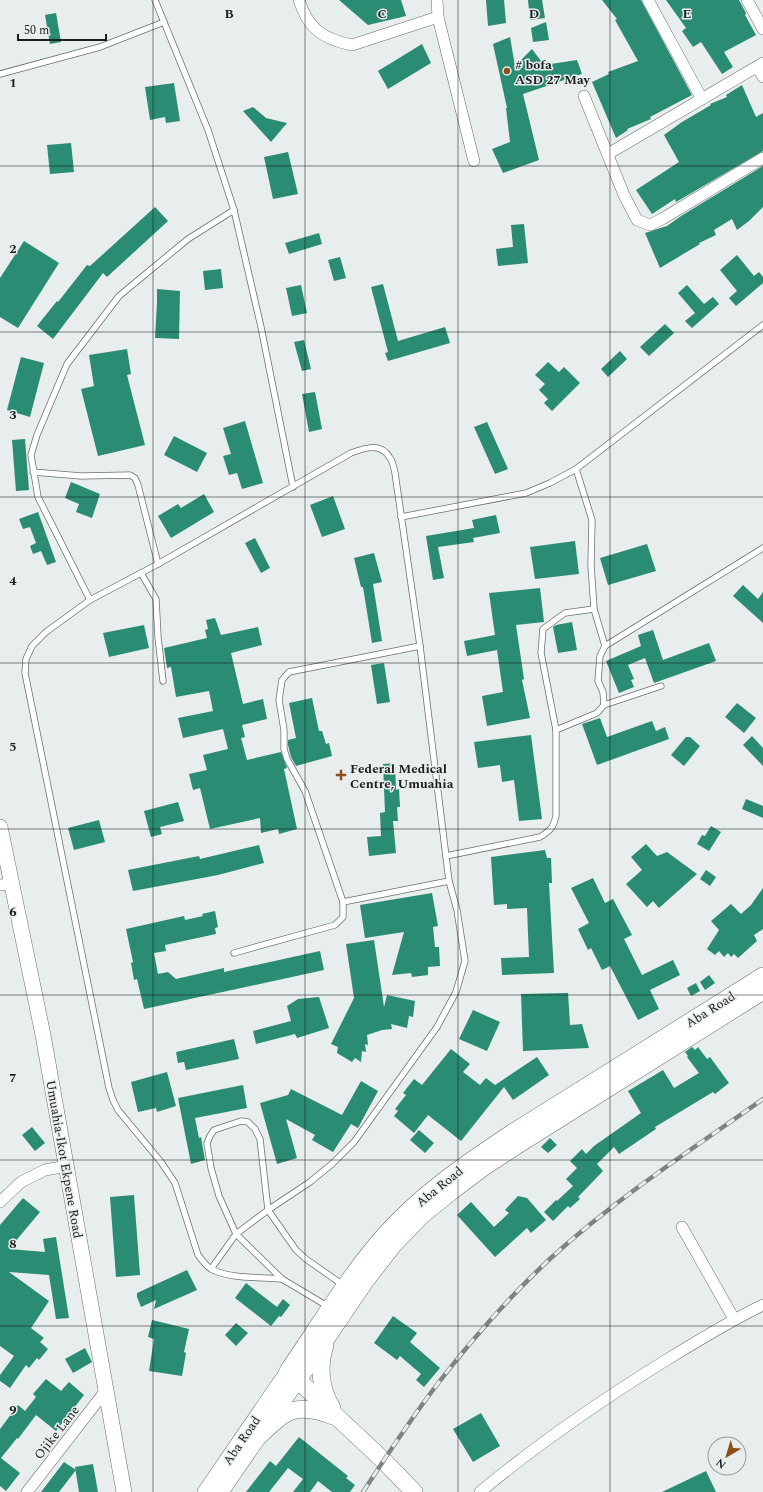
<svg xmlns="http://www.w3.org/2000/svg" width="763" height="1492" font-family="Spectral,serif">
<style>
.building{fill:#2a8c72}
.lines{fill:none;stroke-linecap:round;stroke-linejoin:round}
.service-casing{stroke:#6a6e6e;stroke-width:7}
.minor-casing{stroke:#6a6e6e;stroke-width:12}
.secondary-casing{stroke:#6a6e6e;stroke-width:16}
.primary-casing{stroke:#6a6e6e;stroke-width:18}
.service{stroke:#fff;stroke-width:5.5}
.minor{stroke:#fff;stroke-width:11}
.secondary{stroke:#fff;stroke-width:15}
.primary{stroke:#fff;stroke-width:17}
.rail-casing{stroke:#7f8383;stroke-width:4.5}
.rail{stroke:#e8eded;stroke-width:3;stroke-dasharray:9;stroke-linecap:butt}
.grid{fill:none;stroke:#1c1e1e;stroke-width:1;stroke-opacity:0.55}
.poi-dot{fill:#8e4d19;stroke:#e8eded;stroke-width:1.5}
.labels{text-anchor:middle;stroke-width:3;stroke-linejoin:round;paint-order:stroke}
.poi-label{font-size:13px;font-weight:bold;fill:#1c1e1e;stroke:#e8eded;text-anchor:start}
.street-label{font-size:13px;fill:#1c1e1e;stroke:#e8eded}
.grid-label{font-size:13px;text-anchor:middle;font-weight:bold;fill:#1c1e1e;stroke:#e8eded;stroke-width:3;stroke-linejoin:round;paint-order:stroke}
</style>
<rect width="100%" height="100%" fill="#e8eded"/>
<g class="building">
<polygon points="339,0 401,0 406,16 368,25"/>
<polygon points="486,0 504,0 506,23 488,26"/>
<polygon points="528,0 542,0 545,18 530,20"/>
<polygon points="602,0 641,0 692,95 650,117 651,119 627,129 628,130 616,138 592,82 609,74 608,72 638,61 615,20 617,19"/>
<polygon points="666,0 739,0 746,13 745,15 756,35 724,52 733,67 722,74 701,42 693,47 682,31 686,28"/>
<polygon points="56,13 61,42 50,44 45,15"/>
<polygon points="546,22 549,40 533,42 531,28"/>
<polygon points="510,37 515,66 532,49 544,65 577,60 582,74 523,94 539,160 503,173 492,149 510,142 506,108 507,108 493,44"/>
<polygon points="422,44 431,63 388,89 378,71"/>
<polygon points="174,83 180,121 166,123 165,117 150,120 145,87"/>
<polygon points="742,85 756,117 763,113 763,151 676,202 675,199 652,214 636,190 679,162 664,135 682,122 711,105 710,104 727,97 726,95"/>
<polygon points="253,107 266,118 287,123 271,142 243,111"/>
<polygon points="71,143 74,172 50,174 47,145"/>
<polygon points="288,152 298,194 273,199 264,157"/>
<polygon points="763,166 763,207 749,221 737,230 732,219 714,230 716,235 699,243 700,244 660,268 645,233 667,226 681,216"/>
<polygon points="155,207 168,221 107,277 103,273 53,339 37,326 57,301 58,302 87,265 90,266"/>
<polygon points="524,224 528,263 498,266 496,249 513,247 511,225"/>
<polygon points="319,233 322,244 289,254 285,243"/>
<polygon points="24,241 59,263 18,328 0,317 0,278"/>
<polygon points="737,255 754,276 759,272 763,277 763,283 736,306 729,298 737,291 720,270"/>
<polygon points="340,257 346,278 334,281 328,260"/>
<polygon points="221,269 223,288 205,290 203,271"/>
<polygon points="383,284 398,341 445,327 450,343 388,361 385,353 388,352 371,287"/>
<polygon points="301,285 307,313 292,316 286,288"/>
<polygon points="687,285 704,304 713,297 719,304 692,328 685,321 695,313 678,293"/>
<polygon points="157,289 180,291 179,339 155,338 157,303"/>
<polygon points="665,324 674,333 649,356 640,347"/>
<polygon points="304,340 311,369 302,371 294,342"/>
<polygon points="127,349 131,374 127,375 145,445 98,456 81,389 94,386 89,355"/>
<polygon points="620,351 627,359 608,377 601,369"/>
<polygon points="21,357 44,363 30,417 7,410"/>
<polygon points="548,362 559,372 564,367 580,383 552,411 544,403 548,399 539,390 545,384 535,375"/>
<polygon points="315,392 322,429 309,432 302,394"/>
<polygon points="245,421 263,483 242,489 237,473 229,475 223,456 231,454 223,428"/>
<polygon points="487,422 508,469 495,474 474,427"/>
<polygon points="174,436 207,453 197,472 164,455"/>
<polygon points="25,439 29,490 16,491 12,440"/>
<polygon points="71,482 100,494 92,518 76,512 79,504 65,498"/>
<polygon points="204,494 214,512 171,538 158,516 178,504 181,508"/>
<polygon points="333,496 345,529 322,537 310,505"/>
<polygon points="38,512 56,562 47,565 41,551 33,554 30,546 36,543 30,527 23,529 19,519"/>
<polygon points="496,515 500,533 473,538 474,542 438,547 444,578 433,580 426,536 474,528 472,520"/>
<polygon points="255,538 270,568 261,573 245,543"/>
<polygon points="575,541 579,574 535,579 530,547"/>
<polygon points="647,544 656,571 608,585 600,558"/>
<polygon points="374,553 382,582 373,584 382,641 372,643 363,587 361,587 354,558"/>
<polygon points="743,585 758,599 763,592 763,623 733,596"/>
<polygon points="540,588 544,622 516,625 524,679 522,680 530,718 487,726 482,696 503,692 497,650 467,656 464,641 495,635 489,593"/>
<polygon points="215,618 221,635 258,627 262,645 231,653 243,704 263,699 267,719 242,725 245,737 241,738 247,760 281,752 287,768 284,769 297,829 279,834 278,829 261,833 260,818 210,829 200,788 193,790 189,774 207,770 203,755 228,749 223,729 183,738 178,718 213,711 209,691 176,697 171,667 167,668 164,648 207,638 205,630 208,629 206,620"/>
<polygon points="572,622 577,650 558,653 553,627 556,625"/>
<polygon points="144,625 149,648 109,657 103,633"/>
<polygon points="653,630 663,660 709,643 716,661 654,683 645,658 628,665 634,679 631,680 634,687 619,693 606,661 641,646 638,635"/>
<polygon points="384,663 390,702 377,704 371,665"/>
<polygon points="312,698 319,731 322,731 326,744 329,743 332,756 296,766 291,757 288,745 288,740 296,738 289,703"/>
<polygon points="737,703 756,718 744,733 725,717"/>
<polygon points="600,718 607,737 652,721 656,731 665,727 669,739 597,765 582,724"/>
<polygon points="531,735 542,819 519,821 514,780 502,782 500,765 478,768 474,742"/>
<polygon points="752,736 763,748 763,766 743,745"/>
<polygon points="686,737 690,737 700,746 684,766 671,755"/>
<polygon points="395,763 396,790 399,789 400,807 397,807 398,821 393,821 396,853 369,856 367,837 381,836 380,813 385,812 383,764"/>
<polygon points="746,799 763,806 763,818 742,809"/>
<polygon points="178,802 184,821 160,827 162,834 151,837 144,811"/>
<polygon points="99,820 105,842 74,850 68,828"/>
<polygon points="711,826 721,832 709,851 697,844 702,835 705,836"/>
<polygon points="646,844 657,856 667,852 697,874 659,908 653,901 647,907 626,884 642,870 631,857"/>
<polygon points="259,845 264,863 218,875 133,891 128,870 199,856 200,859"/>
<polygon points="545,850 547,858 551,858 552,883 549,883 554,973 502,975 501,958 529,957 527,908 507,909 507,904 494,905 491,857"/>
<polygon points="706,870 716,877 710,886 700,879"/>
<polygon points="593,878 605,903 613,899 632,935 624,939 642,975 673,960 680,975 650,990 659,1009 638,1020 610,966 602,970 591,948 588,950 578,929 589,923 571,888"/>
<polygon points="763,888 763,929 754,935 757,941 738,958 734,954 731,957 728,953 724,957 719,951 715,955 707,949 719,930 711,921 731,904 741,914 751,905"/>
<polygon points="432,893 438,926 433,927 435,947 439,947 440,966 428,967 428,975 412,977 411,973 392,975 404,932 365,938 360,905"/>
<polygon points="215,911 218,927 215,928 216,934 165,945 166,951 154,953 158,974 168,972 176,979 224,968 224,972 320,951 324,970 144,1009 137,979 134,980 131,963 133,962 126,929 184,916 185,920 203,916 202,914"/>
<polygon points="374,940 384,1007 387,995 415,1001 413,1017 409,1016 407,1028 391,1024 392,1029 382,1030 367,1035 368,1045 365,1044 366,1052 362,1051 361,1062 355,1058 352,1062 337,1053 338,1047 331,1044 354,998 346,944"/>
<polygon points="709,975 715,983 705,990 700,982"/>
<polygon points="696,983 700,991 691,996 687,988"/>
<polygon points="568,993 570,1025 582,1024 589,1048 523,1051 521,994"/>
<polygon points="319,997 329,1028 297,1038 295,1034 256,1044 253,1031 291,1021 287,1006 298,999"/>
<polygon points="473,1010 500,1022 487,1051 459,1039"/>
<polygon points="234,1039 239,1059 186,1070 184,1062 178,1063 176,1052"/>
<polygon points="692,1047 695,1050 698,1047 707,1059 710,1057 729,1083 715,1094 713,1092 655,1127 656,1129 619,1154 614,1147 597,1164 603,1171 578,1197 580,1199 570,1208 568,1206 553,1221 544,1212 556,1200 557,1201 573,1186 566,1179 577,1168 570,1161 582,1149 586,1154 594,1146 641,1113 628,1091 663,1070 674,1088 699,1073 687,1057 688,1056 685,1052"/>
<polygon points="451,1049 470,1064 463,1072 480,1085 486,1078 495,1085 537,1057 549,1075 513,1100 504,1087 461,1141 428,1115 414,1133 394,1116 398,1111 395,1109 406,1095 403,1093 414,1079 422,1085"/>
<polygon points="167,1072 176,1106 157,1112 156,1108 138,1112 131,1082"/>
<polygon points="361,1081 378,1091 358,1128 351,1124 333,1152 312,1140 315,1135 286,1119 297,1158 277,1164 260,1103 288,1095 291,1089 342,1115"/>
<polygon points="243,1085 247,1108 195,1118 199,1138 201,1137 205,1160 191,1164 178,1098"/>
<polygon points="32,1127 45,1143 35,1151 22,1135"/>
<polygon points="419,1130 434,1143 425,1153 410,1140"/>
<polygon points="550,1138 557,1145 548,1153 541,1147"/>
<polygon points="134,1195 140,1275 116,1277 110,1197"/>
<polygon points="518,1196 527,1198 546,1220 531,1233 527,1228 495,1257 457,1215 471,1202 494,1227 509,1213 505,1210"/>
<polygon points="23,1198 40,1212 9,1249 45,1252 43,1239 56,1237 69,1318 56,1319 49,1275 9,1272 49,1301 31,1328 44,1338 40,1342 48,1349 39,1360 37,1358 29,1368 26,1365 10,1388 0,1381 0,1375 14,1356 0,1346 0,1225"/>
<polygon points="187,1270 197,1290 154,1309 156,1300 141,1307 137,1297 137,1293"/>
<polygon points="246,1283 277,1307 283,1299 290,1305 281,1317 279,1316 271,1326 235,1298"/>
<polygon points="393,1316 417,1333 410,1342 440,1368 424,1387 416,1380 421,1374 400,1356 397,1360 374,1343"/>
<polygon points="152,1320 189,1329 184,1352 186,1353 182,1376 149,1371 154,1339 148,1337"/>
<polygon points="236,1323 248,1333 236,1346 225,1335"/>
<polygon points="85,1348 92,1362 73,1373 65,1359"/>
<polygon points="46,1379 61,1391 69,1382 84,1395 56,1431 36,1415 18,1439 17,1438 1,1458 20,1473 6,1491 0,1486 0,1429 18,1405 25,1411 36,1397 33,1394"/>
<polygon points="481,1413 500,1446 473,1462 453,1429"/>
<polygon points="299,1437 348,1476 346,1478 355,1485 350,1492 332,1492 318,1481 310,1492 293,1492 303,1479 288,1468 269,1492 246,1492 270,1461 276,1466"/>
<polygon points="64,1462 76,1470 59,1492 41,1492"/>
<polygon points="93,1464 98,1492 79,1492 75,1467"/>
<polygon points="706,1471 716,1492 662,1492"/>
</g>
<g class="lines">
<g class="service-casing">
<g id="service">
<polyline points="155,0 208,130 234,210 261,327 293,487"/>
<polyline points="0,74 100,47 164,22"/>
<polyline points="576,469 592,520 591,565 594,609 605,646"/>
<polyline points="33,472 81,476 130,475 135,478 138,485 158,564"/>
<polyline points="401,517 526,493 550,483 576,469 763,325"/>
<polyline points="141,573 156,599 158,637 163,681"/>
<polyline points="90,600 38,497 31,455 37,435 67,364 119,296 188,239 234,210"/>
<polyline points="604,705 661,686"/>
<polyline points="556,730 541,653 543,629 565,613 594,609"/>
<path d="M 446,856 L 540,837 C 551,830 553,828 556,816 L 556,730 L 597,713 L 604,705 L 603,692 L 598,681 L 600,656 L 605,646 L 763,548"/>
<polyline points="343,902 449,881"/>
<polyline points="234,953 335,925 343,917 343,902 305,791 287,759 284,749 284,730 279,700 282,680 289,672 420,646"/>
<path d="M 211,1269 L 236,1234 L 268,1210 L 310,1182 L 332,1164 L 354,1142 L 437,1027 L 456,992 L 465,961 L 457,910 L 449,881 L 420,646 L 395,473 C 394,468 393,462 390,458 C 381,442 364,448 351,453 L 158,564 L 90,600 L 46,632 L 32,646 L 26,659 L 25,673 L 109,1088 L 113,1100 L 118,1110 L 161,1162 L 175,1183 L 198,1255 C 202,1260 205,1265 211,1269 C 229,1279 261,1277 282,1279"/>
<polyline points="329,1307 282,1279 236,1234 219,1196 211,1168 207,1143 210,1136 214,1130 241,1121 248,1122 255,1129 260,1139 268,1210 296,1250 306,1259 343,1285"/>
</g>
</g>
<g class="minor-casing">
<g id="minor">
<path d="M 299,0 C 308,29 323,39 352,45 L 438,17"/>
<polyline points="437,0 438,17 474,161"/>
<polyline points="648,0 702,99"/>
<polyline points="747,0 763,29"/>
<polyline points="757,67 763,77"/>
<polyline points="584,96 624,195 637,220 650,225 662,219 763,158"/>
<polyline points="608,154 763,63"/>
<polyline points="0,885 12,884"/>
<polyline points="0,1202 21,1182 45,1170 67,1166"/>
<polyline points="682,1227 734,1319"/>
<polyline points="27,1492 107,1389"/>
<path d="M 480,1492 C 539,1443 603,1399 668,1359 C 699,1340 730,1321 763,1305"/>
</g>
</g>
<g class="secondary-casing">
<g id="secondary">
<polyline points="0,827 43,1035 124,1492"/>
<polyline points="205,1492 288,1371"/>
<polyline points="221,1492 298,1380"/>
</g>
</g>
<g class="primary-casing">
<g id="primary">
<path d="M 325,1345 C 318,1367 320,1388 332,1408"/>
<polyline points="298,1380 366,1280 394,1244 422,1215 452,1191 481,1169 516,1146 763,991"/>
<path d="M 258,1437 C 285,1411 296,1401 333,1416"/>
<path d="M 414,1492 L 384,1461 L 288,1371 C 319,1326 348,1277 384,1236 C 420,1195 464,1165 509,1135 L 763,976"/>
</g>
</g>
<use href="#service" class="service"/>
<use href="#minor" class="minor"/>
<use href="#secondary" class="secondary"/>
<use href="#primary" class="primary"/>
<g class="rail-casing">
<path id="rail" d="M 363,1492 C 387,1455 412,1417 439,1382 C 473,1338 511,1295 552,1257 C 617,1198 691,1150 763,1099"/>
</g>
<use href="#rail" class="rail"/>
</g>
<path class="grid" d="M 153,0 L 153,1492M 305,0 L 305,1492M 458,0 L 458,1492M 610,0 L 610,1492M 0,166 L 763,166M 0,332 L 763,332M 0,497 L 763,497M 0,663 L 763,663M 0,829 L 763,829M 0,995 L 763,995M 0,1160 L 763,1160M 0,1326 L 763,1326"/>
<g class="poi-dot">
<circle cx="507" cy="71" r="4"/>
<path d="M339 769h4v4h4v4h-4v4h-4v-4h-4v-4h4z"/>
</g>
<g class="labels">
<g class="poi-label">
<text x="515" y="69"># bofa<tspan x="515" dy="15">ASD 27 May</tspan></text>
<text x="350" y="773">Federal Medical<tspan x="350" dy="15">Centre, Umuahia</tspan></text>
</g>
<g class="street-label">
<text transform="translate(710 1009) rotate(-32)" y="5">Aba Road</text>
<text transform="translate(65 1159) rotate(80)" y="5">Umuahia-Ikot Ekpene Road</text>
<text transform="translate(439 1186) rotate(-39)" y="5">Aba Road</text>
<text transform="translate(56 1432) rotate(-52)" y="5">Ojike Lane</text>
<text transform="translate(241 1440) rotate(-56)" y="5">Aba Road</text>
</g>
</g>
<g class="grid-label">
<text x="229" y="18">B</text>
<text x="382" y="18">C</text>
<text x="534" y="18">D</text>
<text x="687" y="18">E</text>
<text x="13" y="87">1</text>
<text x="13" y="253">2</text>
<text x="13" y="419">3</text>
<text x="13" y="585">4</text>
<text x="13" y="751">5</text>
<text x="13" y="916">6</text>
<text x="13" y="1082">7</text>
<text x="13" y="1248">8</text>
<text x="13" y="1414">9</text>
</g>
<g transform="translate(727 1456) rotate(218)"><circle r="19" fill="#e8eded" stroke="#969a9a"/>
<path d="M0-3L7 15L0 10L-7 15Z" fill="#8e4d19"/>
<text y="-6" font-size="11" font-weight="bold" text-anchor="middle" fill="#1c1e1e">N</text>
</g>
<path d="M18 34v6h88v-6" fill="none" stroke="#1c1e1e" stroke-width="2"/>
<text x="24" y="34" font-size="12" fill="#1c1e1e" stroke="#e8eded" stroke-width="3" paint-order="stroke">50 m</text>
</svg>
